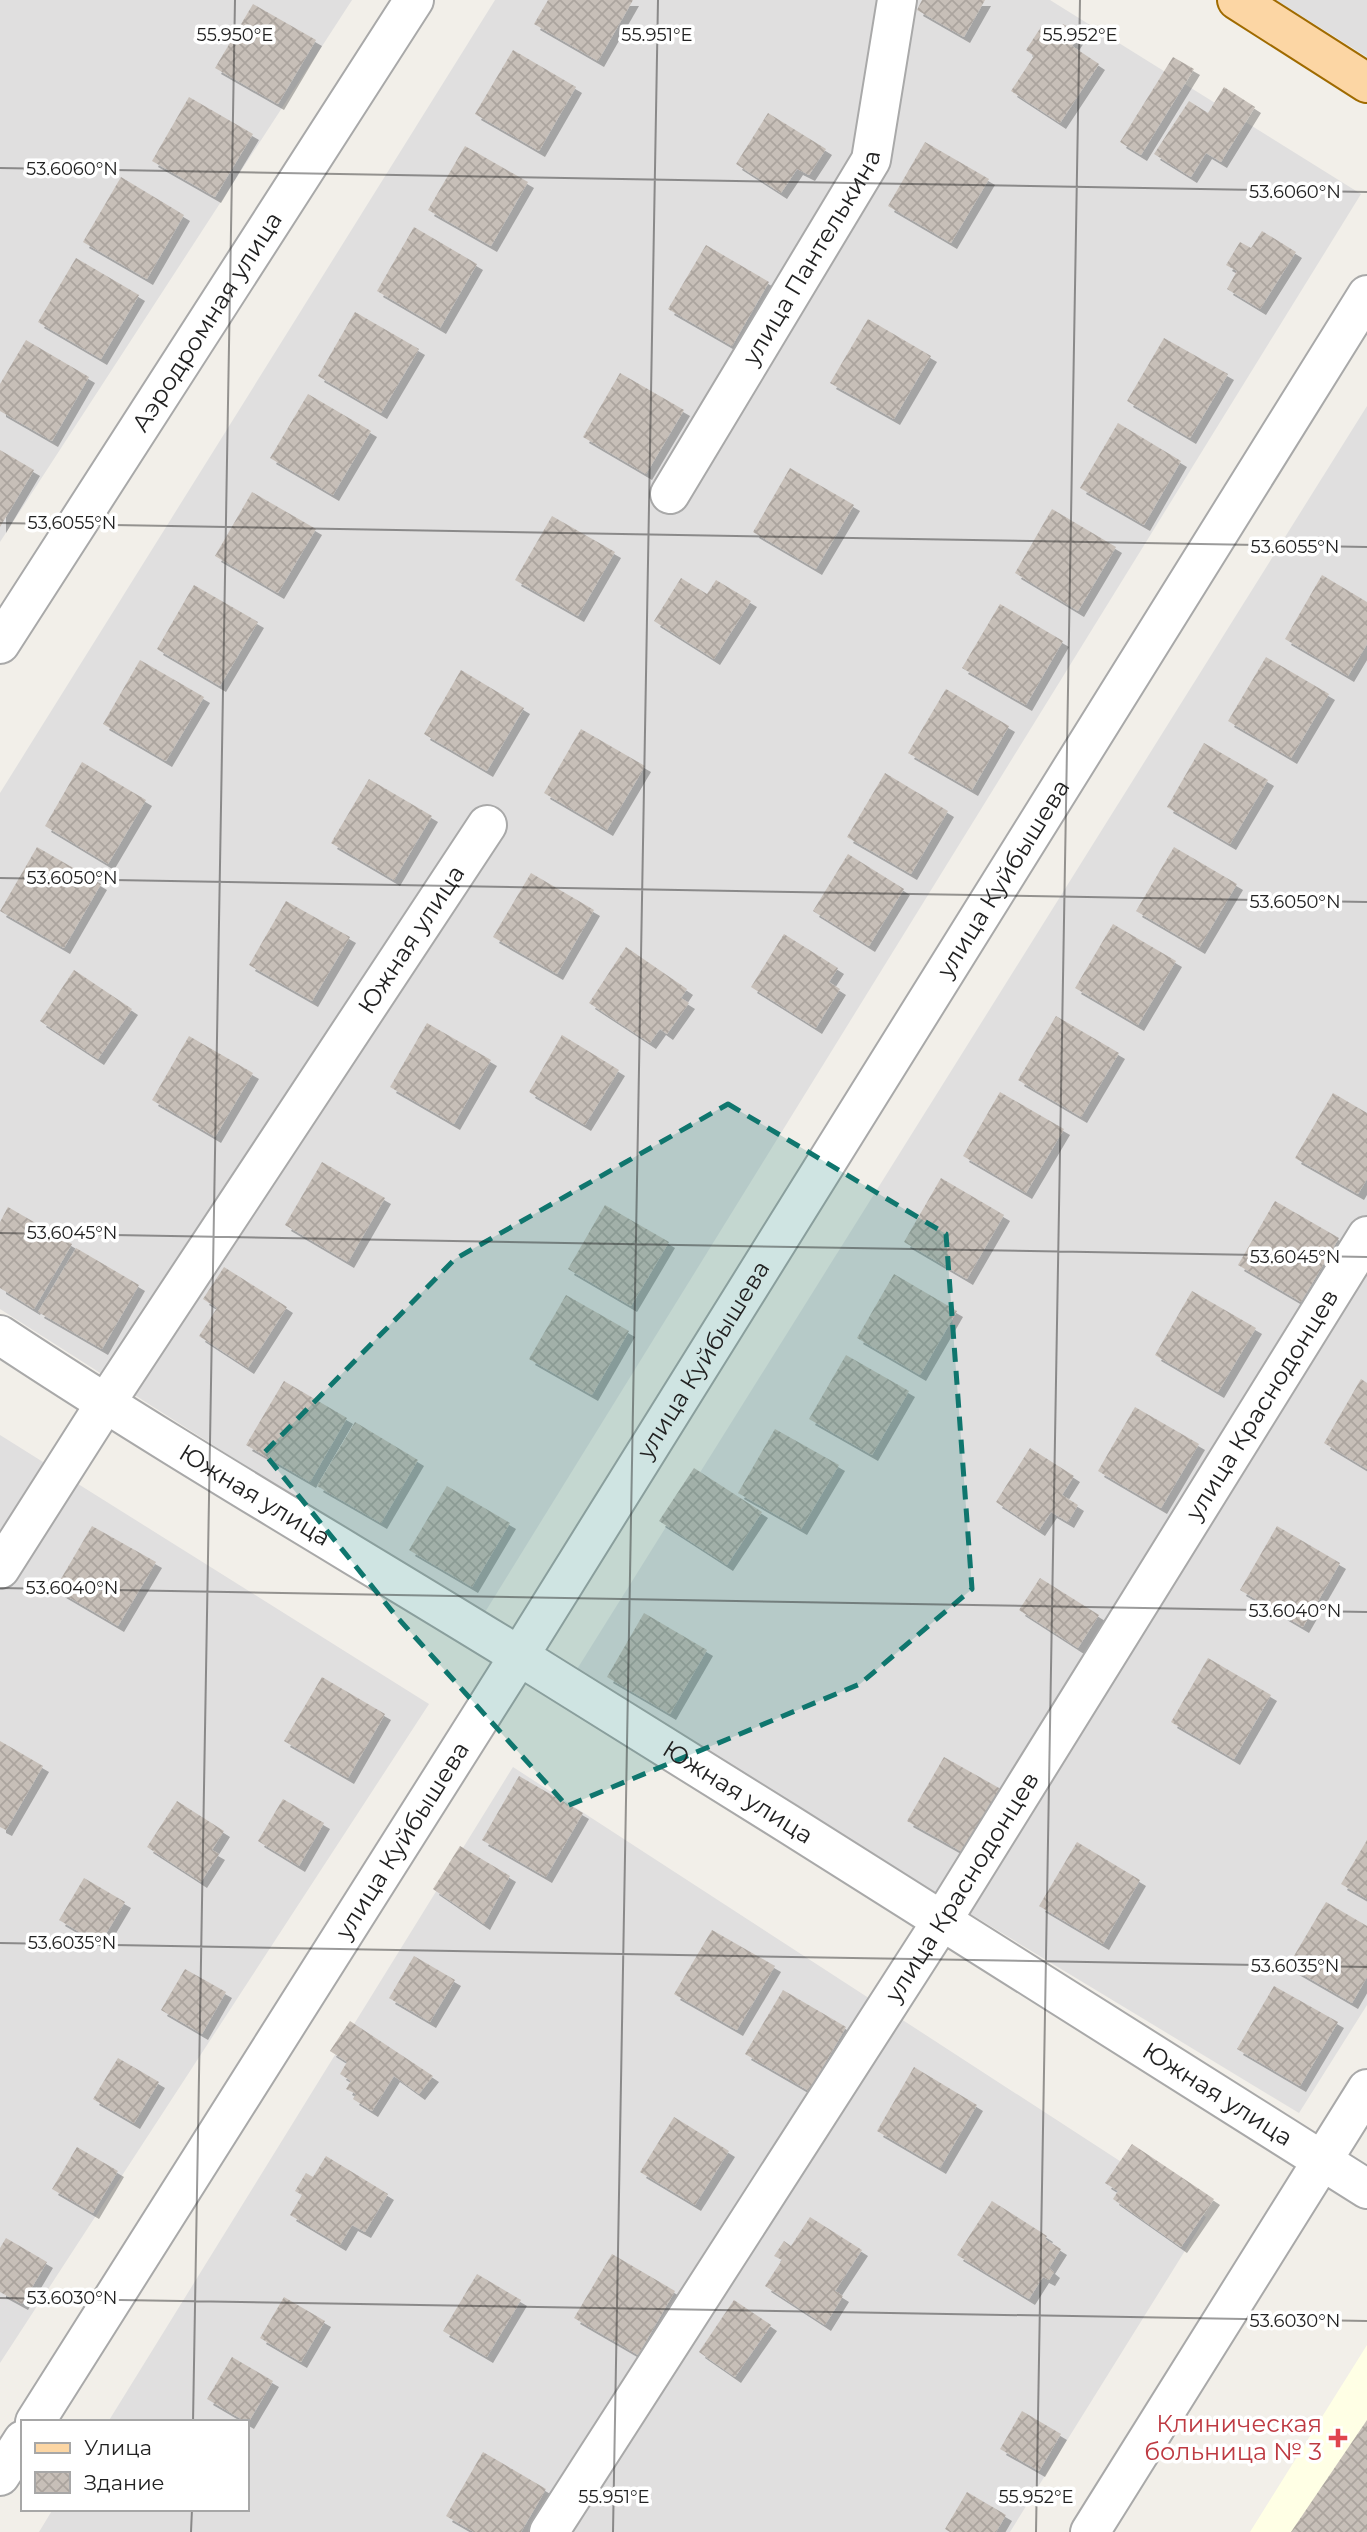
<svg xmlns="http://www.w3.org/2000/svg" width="1367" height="2532" font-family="Montserrat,sans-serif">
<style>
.residential{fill:#e0dfdf}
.education{fill:#ffffe5}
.building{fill:url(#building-cross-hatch);filter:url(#shadow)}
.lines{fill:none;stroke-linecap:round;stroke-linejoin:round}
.minor-casing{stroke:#a9a9a9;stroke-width:42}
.major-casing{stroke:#a06b00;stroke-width:42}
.minor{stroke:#fff;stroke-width:38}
.major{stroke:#fcd6a4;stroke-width:38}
.marked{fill:#0f766e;fill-opacity:0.2;stroke:#0f766e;stroke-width:5;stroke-dasharray:14 9;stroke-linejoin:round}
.ticks{fill:none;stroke:#222;stroke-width:2;stroke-opacity:0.45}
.health-dot{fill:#e0444e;stroke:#fff;stroke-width:2.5}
.labels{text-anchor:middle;stroke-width:7;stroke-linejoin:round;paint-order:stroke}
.street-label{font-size:24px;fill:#222;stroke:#fff}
.health-label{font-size:24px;fill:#be3a42;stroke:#fff;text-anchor:end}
.ticks-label{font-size:18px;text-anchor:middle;fill:#222;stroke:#fff;stroke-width:7;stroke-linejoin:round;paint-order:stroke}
</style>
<defs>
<pattern id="building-cross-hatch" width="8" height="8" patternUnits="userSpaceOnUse" patternTransform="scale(1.75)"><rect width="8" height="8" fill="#c7bfb8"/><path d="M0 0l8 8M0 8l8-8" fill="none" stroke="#aba49e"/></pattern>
<filter id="shadow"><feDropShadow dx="6" dy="6" stdDeviation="0" flood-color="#0004"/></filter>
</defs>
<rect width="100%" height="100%" fill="#f2efe9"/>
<g class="residential">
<polygon points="0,0 352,0 0,542"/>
<polygon points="495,0 1050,0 1361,194 482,1617 0,1309 0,793"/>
<polygon points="1276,0 1367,0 1367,57"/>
<polygon points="1367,406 1367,2005 1299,2113 574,1674"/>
<polygon points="0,1435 429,1704 0,2363"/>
<polygon points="513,1767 1206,2217 1010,2532 39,2532 53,2509 247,2509 247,2422 108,2422"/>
</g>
<polygon class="education" points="1367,2345 1367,2532 1250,2532"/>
<g class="building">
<polygon points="548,0 633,0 598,61 534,24"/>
<polygon points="922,0 985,0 964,37 917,10"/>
<polygon points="253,4 316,40 278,104 215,68"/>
<polygon points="1063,24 1080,34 1072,46 1099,64 1060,123 1011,91 1034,56 1026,50 1041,27 1056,36"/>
<polygon points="513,50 576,87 539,151 475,114"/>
<polygon points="1173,57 1194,69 1141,155 1120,142"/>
<polygon points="1224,87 1255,107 1221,162 1206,153 1191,177 1154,154 1189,101 1208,113"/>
<polygon points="189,97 253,134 215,197 152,161"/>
<polygon points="768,113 826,149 809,175 797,169 781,193 736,164"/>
<polygon points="925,142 989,179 951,243 888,206"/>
<polygon points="465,146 528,182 491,246 428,210"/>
<polygon points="121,177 184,215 147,279 83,242"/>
<polygon points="414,227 477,264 440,328 377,291"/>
<polygon points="1262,231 1296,252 1260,309 1227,289 1237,271 1226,265 1240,242 1251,248"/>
<polygon points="706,245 769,282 732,346 668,309"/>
<polygon points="76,258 139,295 101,359 38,322"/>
<polygon points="355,312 419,349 381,413 318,376"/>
<polygon points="868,319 931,356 894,419 830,383"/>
<polygon points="1164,338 1228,374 1190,438 1127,401"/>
<polygon points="26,340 89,377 52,441 0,411 0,384"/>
<polygon points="620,373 684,410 646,474 583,437"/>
<polygon points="308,394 371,431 333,495 270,458"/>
<polygon points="1118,423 1181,461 1144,525 1080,488"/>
<polygon points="0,450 34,470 0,527"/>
<polygon points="790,468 854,505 816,569 753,532"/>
<polygon points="252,492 316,529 278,593 215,556"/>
<polygon points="1052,509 1116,547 1078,611 1015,573"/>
<polygon points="552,516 615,552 578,616 515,580"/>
<polygon points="1322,575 1367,602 1367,644 1348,676 1285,639"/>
<polygon points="681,578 707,594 716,580 751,601 714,659 654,621"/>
<polygon points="194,585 258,622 220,686 157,649"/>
<polygon points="1000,604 1063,641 1026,705 962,668"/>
<polygon points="1266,657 1329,694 1291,758 1228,721"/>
<polygon points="140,660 204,697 166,761 103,724"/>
<polygon points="461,670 524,708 487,771 424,734"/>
<polygon points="946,689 1009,726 972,790 908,753"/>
<polygon points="581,729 645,766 607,830 544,793"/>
<polygon points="1204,743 1268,780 1230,844 1167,807"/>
<polygon points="82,762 146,800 108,864 45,826"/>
<polygon points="885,773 948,811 911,874 847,837"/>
<polygon points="369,779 432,816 394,880 331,843"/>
<polygon points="37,847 101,884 64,948 0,911"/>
<polygon points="1174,847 1237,884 1199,948 1136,911"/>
<polygon points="848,854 904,889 869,946 813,911"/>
<polygon points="531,873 594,910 557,974 493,937"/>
<polygon points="286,901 350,937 312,1001 249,965"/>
<polygon points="1113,924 1176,961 1138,1025 1075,988"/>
<polygon points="784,934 838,968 829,982 840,989 816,1028 751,987"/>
<polygon points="626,947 687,989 681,998 689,1003 667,1034 660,1029 650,1043 589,1003"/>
<polygon points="74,970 132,1009 98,1059 40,1021"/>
<polygon points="1056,1016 1119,1053 1081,1117 1018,1080"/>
<polygon points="427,1023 491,1060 454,1124 390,1087"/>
<polygon points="562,1035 619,1070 585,1125 529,1092"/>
<polygon points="189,1036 253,1073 215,1137 152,1100"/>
<polygon points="1000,1092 1064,1129 1026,1193 963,1156"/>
<polygon points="1333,1093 1367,1113 1367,1179 1358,1194 1295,1158"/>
<polygon points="322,1162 385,1198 348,1262 285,1225"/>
<polygon points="941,1178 1004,1215 967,1279 904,1242"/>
<polygon points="1275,1201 1339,1238 1301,1302 1238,1265"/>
<polygon points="605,1205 669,1242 631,1306 568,1269"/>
<polygon points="8,1207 72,1244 34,1309 0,1288 0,1222"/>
<polygon points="76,1248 139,1285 102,1349 38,1312"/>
<polygon points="224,1267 287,1307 248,1368 199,1336 217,1308 203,1299"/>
<polygon points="894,1274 957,1311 920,1375 857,1338"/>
<polygon points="1192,1291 1256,1328 1218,1392 1155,1355"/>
<polygon points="566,1295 629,1331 592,1395 529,1359"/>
<polygon points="846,1355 909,1391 872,1455 809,1419"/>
<polygon points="1361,1379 1367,1383 1367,1469 1324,1443"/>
<polygon points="284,1381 347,1418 310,1482 246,1445"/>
<polygon points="1135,1407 1199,1444 1161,1508 1098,1471"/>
<polygon points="355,1422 418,1460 381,1523 317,1486"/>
<polygon points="775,1429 839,1465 801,1529 738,1493"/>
<polygon points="1030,1448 1074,1476 1062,1495 1078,1505 1068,1522 1051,1512 1039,1530 996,1502"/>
<polygon points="694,1468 762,1512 727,1565 659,1521"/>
<polygon points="447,1486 510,1523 472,1587 409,1550"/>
<polygon points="92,1526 156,1562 118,1626 55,1589"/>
<polygon points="1277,1526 1340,1563 1303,1627 1240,1590"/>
<polygon points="1040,1578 1099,1615 1078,1648 1019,1610"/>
<polygon points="644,1613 707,1650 670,1714 607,1677"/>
<polygon points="1208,1658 1271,1695 1234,1759 1171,1722"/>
<polygon points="322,1677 385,1714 348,1778 284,1741"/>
<polygon points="0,1741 43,1766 6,1830 0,1827"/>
<polygon points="944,1757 1008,1793 971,1857 907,1821"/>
<polygon points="519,1776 583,1813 546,1877 482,1840"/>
<polygon points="283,1799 324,1823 299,1866 258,1841"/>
<polygon points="177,1801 224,1831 212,1850 219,1854 201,1882 147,1847"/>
<polygon points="1367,1840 1367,1899 1341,1884"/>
<polygon points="1077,1842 1140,1880 1103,1944 1039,1906"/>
<polygon points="460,1846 510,1876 484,1924 433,1889"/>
<polygon points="84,1878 125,1902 100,1944 59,1920"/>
<polygon points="1326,1902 1367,1926 1367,1977 1352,2003 1288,1966"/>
<polygon points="712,1930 775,1966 737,2030 674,1994"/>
<polygon points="414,1956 455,1980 430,2022 389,1998"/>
<polygon points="185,1969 226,1992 202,2034 161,2010"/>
<polygon points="1274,1986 1338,2022 1300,2086 1237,2049"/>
<polygon points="783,1990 846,2027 809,2091 745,2054"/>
<polygon points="350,2021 433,2076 419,2094 394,2076 372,2111 353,2099 356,2094 346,2089 351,2081 340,2074 347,2062 330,2051"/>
<polygon points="118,2058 159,2082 134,2123 93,2099"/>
<polygon points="914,2067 977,2105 940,2168 877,2131"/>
<polygon points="674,2117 729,2151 695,2205 640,2172"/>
<polygon points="1132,2144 1214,2199 1181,2247 1113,2199 1118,2191 1105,2183"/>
<polygon points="77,2147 118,2171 93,2213 52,2189"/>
<polygon points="326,2156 388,2194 365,2232 352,2225 340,2245 290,2215 302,2195 295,2191 306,2173 313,2177"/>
<polygon points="992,2201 1047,2236 1045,2239 1061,2249 1049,2268 1054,2272 1049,2280 1043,2277 1029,2299 957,2255"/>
<polygon points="810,2217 862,2250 835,2291 843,2296 825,2325 765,2286 782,2260 774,2256 784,2241 791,2246"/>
<polygon points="6,2238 47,2262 22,2304 0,2292 0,2248"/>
<polygon points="612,2254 675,2291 638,2355 574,2318"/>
<polygon points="477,2274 521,2300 487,2357 443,2331"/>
<polygon points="284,2297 325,2321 301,2362 260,2338"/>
<polygon points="734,2300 771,2325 735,2377 699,2352"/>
<polygon points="232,2357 273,2381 248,2423 207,2399"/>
<polygon points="1022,2411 1061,2434 1039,2471 1000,2449"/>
<polygon points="1367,2420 1367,2532 1291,2532"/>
<polygon points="483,2452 546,2489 521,2532 474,2532 446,2516"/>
<polygon points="967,2492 1006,2515 996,2532 950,2532 945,2529"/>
</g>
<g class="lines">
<g class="minor-casing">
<g id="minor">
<path id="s1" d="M 670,494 L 871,160 L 897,0"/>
<path id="s2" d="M 0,644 L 414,0"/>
<path id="s3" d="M 0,1335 C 171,1448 349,1551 524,1659 C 806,1834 1086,2011 1367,2189"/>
<path id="s4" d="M 0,1569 L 105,1404 L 487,825"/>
<path id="s5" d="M 35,2422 L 519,1656 L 1367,295"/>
<polyline points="0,2476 23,2440"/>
<path id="s6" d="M 549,2532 L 943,1919 L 1367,1236"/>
<polyline points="1090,2532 1367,2089"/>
</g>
</g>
<g class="major-casing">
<polyline id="major" points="1237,0 1367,83"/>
</g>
<use href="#minor" class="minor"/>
<use href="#major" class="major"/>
</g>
<path class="marked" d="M 728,1104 L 946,1234 L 972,1589 L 860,1684 L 567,1806 L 396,1616 L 264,1453 L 455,1259 Z"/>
<path class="ticks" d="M 0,168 L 1367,192M 0,523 L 1367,547M 0,878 L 1367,902M 0,1233 L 1367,1257M 0,1588 L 1367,1612M 0,1943 L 1367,1967M 0,2298 L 1367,2321M 193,2422 L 235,0M 191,2532 L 192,2509M 613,2532 L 658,0M 1036,2532 L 1080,0"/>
<path class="health-dot" d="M1334.5 2427.5h7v7h7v7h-7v7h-7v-7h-7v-7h7z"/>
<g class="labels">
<g class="street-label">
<text dy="8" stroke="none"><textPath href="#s1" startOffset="276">улица Пантелькина</textPath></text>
<text dy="8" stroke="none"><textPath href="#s2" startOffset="383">Аэродромная улица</textPath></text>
<text dy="8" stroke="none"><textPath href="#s5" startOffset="1822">улица Куйбышева</textPath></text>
<text dy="8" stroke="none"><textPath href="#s4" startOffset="752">Южная улица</textPath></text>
<text dy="8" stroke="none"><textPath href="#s5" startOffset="1255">улица Куйбышева</textPath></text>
<text dy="8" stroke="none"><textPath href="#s6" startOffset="1334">улица Краснодонцев</textPath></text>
<text dy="8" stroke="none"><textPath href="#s3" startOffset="301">Южная улица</textPath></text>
<text dy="8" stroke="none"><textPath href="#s3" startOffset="868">Южная улица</textPath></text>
<text dy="8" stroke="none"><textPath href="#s5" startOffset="688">улица Куйбышева</textPath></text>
<text dy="8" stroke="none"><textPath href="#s6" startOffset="766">улица Краснодонцев</textPath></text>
<text dy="8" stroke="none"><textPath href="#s3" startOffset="1435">Южная улица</textPath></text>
</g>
<g class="health-label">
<text x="1322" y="2432">Клиническая<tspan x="1322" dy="28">больница № 3</tspan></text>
</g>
</g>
<g class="ticks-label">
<text x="235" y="41">55.950°E</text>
<text x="657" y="41">55.951°E</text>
<text x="1080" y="41">55.952°E</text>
<text x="72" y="175">53.6060°N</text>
<text x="1295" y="198">53.6060°N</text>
<text x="72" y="529">53.6055°N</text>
<text x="1295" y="553">53.6055°N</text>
<text x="72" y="884">53.6050°N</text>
<text x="1295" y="908">53.6050°N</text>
<text x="72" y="1239">53.6045°N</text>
<text x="1295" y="1263">53.6045°N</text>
<text x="72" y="1594">53.6040°N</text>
<text x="1295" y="1617">53.6040°N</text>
<text x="72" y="1949">53.6035°N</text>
<text x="1295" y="1972">53.6035°N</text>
<text x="72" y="2304">53.6030°N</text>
<text x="1295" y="2327">53.6030°N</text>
<text x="614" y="2503">55.951°E</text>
<text x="1036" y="2503">55.952°E</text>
</g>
<rect x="21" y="2420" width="228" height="91" fill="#ffffff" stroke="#a7a7a7" stroke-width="2"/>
<rect x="35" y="2443" width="35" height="10" fill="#fcd6a4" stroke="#a7a7a7" stroke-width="2"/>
<text x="84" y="2455" font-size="21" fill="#222222">Улица</text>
<rect x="35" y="2472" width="35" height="21" fill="url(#building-cross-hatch)" stroke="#a7a7a7" stroke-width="2"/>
<text x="84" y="2490" font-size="21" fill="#222222">Здание</text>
</svg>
